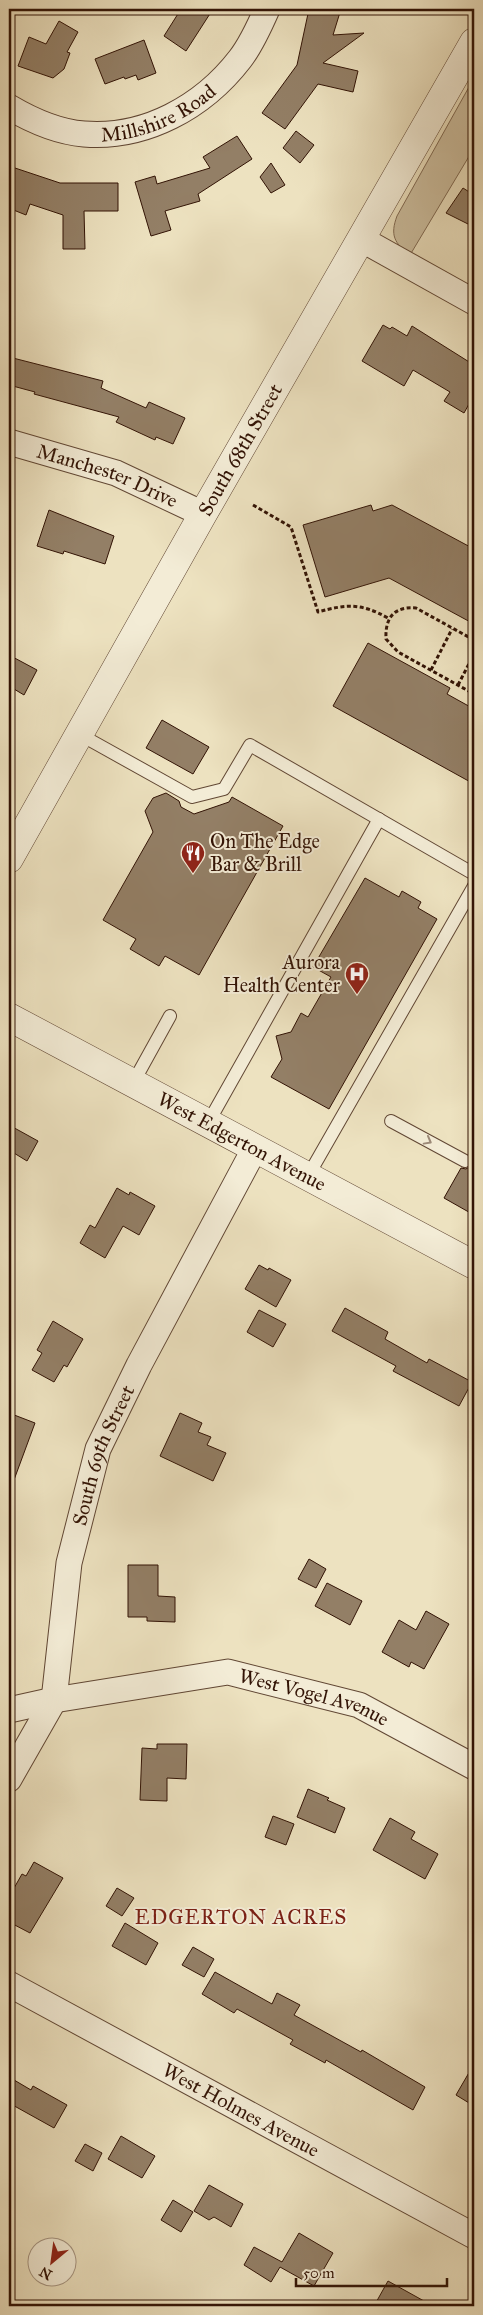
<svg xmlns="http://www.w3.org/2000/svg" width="483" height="2315" font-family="'IM FELL Great Primer',serif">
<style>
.green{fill:#cdbfa0;stroke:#806952}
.building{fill:#937f66;stroke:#321305}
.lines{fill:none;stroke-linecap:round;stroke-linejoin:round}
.service-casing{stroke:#614734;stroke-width:14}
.minor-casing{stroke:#614734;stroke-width:27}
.tertiary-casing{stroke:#614734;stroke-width:29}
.path{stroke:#321305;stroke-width:3;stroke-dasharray:4 2.5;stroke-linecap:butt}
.service{stroke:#f3ecd6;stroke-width:12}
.minor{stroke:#f3ecd6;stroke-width:25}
.tertiary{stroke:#f3ecd6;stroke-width:28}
.oneway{stroke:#9c8a78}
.labels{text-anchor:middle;stroke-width:4;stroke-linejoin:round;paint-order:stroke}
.street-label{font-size:20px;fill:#321305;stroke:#f3ecd6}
.poi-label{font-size:20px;fill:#321305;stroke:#f3ecd6;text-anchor:start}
.neighbourhood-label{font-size:21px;letter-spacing:1px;fill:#7a1f14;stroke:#f3ecd6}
</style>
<rect width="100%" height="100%" fill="#ede2c0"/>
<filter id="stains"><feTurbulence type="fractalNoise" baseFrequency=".004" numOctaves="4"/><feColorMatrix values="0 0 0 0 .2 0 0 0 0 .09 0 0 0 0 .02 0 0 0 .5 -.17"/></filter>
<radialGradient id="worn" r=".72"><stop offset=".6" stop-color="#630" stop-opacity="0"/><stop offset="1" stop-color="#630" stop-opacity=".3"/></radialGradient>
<path class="green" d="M 474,78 L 474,148 L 410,255 C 394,243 390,235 397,216 Z"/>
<g class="building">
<polygon points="181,9 213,9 186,51 164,36"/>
<polygon points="309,9 341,9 333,35 364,33 323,63 358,71 353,92 318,84 285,129 262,113 297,65"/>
<polygon points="59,21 78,32 67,52 70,53 64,69 53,78 18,66 29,37 46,44"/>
<polygon points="144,40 156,73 138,80 136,75 125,79 124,77 105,84 95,59"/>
<polygon points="296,131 314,145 300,163 283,148"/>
<polygon points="237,136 252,159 198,194 200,201 165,211 171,230 151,236 135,182 155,176 157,184 210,168 203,157"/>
<polygon points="271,163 285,185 271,193 260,177"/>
<polygon points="12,167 60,183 118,183 118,211 84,211 85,249 63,249 63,215 30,204 26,215 11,209 14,199 9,197 9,177"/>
<polygon points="463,188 474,195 474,227 446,213"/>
<polygon points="383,325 390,329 392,327 407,336 412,326 474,365 474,395 464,413 444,401 450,392 413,370 404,386 362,361"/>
<polygon points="9,357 103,381 101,388 146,408 149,402 185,418 173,444 156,437 155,440 116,422 119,417 34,394 35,392 9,385"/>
<polygon points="371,505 373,511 392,505 474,549 474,624 389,578 325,597 303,525"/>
<polygon points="49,510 114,536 105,564 64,551 63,554 37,546"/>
<polygon points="368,643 450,688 447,694 474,709 474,784 333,706"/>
<polygon points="9,655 37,670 24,695 9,686"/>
<polygon points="162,720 209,747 193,774 146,748"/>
<polygon points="166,793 179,801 181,807 194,814 229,802 232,797 283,826 199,975 165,956 159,966 130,949 136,939 103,920 153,832 145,811 153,798"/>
<polygon points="365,878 399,897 402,891 421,902 418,908 437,919 329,1109 271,1077 282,1059 276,1036 291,1032 301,1013 308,1017 331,977 313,967"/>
<polygon points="9,1125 38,1141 27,1161 9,1150"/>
<polygon points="474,1144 474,1215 444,1198 461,1168 466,1169 472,1165 473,1160 469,1154"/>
<polygon points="117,1188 129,1195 130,1192 155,1206 139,1235 123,1226 105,1258 80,1243 90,1225 95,1228"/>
<polygon points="259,1265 268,1270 269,1268 291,1280 276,1307 245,1289"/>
<polygon points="345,1308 388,1332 385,1339 427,1363 429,1359 472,1382 459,1406 393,1371 396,1366 332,1331"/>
<polygon points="259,1310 286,1324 273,1347 247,1332"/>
<polygon points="53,1321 83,1339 67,1367 64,1365 54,1382 32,1370 42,1353 37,1350"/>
<polygon points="9,1413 35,1423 11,1488 9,1488"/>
<polygon points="180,1413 202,1423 198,1432 211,1437 207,1445 226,1453 213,1481 160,1456"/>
<polygon points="309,1559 326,1569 316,1588 298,1579"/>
<polygon points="128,1565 158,1565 158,1596 175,1597 175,1622 147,1621 147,1617 128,1617"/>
<polygon points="327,1583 362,1601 350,1625 315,1606"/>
<polygon points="426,1611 449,1624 424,1669 411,1662 409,1667 382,1652 399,1620 416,1630"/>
<polygon points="157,1744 187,1744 186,1779 167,1778 167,1801 140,1800 142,1748 157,1749"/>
<polygon points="308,1789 329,1798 327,1800 345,1808 335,1833 297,1817"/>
<polygon points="273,1816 294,1824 286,1845 265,1837"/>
<polygon points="390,1818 415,1832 411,1839 438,1854 425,1879 373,1850"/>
<polygon points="34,1862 63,1878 30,1933 9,1922 9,1897 22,1874 26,1876"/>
<polygon points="117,1888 134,1898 122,1916 106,1906"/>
<polygon points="125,1923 158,1943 146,1965 112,1946"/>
<polygon points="193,1947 214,1959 204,1977 182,1965"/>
<polygon points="215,1972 272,2004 277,1993 300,2005 294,2015 361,2052 362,2050 425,2087 413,2110 326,2060 325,2063 290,2044 293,2040 237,2009 234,2013 202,1994"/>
<polygon points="474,2064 474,2106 456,2095"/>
<polygon points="9,2077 31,2090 33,2086 67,2105 54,2128 9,2103"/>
<polygon points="121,2136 155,2156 142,2178 108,2159"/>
<polygon points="85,2144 102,2153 93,2171 75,2161"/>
<polygon points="209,2185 243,2204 231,2227 214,2217 209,2220 194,2211"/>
<polygon points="173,2200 193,2212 181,2232 161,2220"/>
<polygon points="299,2233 333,2253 314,2286 280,2267 271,2282 244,2265 254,2247 282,2262"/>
<polygon points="388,2281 433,2306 374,2306"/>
</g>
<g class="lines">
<g class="service-casing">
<g id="service">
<polyline points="79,734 192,797 224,789 250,745 474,874"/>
<polyline points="133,1083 170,1016"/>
<polyline points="391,1121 465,1161"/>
<polyline points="208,1123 379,819"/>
<polyline points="308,1176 474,886"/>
</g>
</g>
<g class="minor-casing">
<g id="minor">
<path id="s1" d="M 9,107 C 31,120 58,132 84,134 C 145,139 203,107 240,59 C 251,45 260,25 267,9"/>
<polyline points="361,239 474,302"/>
<path id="s2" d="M 9,442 L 116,473 L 203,514"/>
<path id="s3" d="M 9,1710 L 54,1700 L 228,1672 L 359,1705 L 474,1767"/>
<path id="s4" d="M 9,1779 L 54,1700 L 69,1563 L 98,1449 L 139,1365 L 255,1148"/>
<path id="s5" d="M 9,1984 L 474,2236"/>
</g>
</g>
<g class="tertiary-casing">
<g id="tertiary">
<path id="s6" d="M 9,859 L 203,514 L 474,42"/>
<path id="s7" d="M 9,1017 L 474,1265"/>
</g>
</g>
<g class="path">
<path d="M 253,505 L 291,527 L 318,612 C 347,604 361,603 388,618"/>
<path d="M 474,640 L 416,608 C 393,606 385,619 386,639 L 398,652 L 474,694"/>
<polyline points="431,670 452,629"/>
<polyline points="458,685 474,654"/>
</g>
<use href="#service" class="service"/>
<use href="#minor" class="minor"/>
<use href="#tertiary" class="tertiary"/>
</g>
<defs><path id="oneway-chevron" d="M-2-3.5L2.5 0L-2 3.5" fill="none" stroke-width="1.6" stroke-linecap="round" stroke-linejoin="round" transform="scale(1.25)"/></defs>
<use class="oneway" href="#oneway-chevron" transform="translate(428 1141) rotate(29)"/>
<defs>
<g id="restaurant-pin" transform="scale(1.25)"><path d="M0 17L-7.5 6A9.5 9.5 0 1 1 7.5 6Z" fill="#8f2418" stroke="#f3ecd6"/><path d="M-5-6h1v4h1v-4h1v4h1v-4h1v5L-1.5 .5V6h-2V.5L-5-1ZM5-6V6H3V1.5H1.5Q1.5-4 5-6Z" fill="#fff"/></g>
<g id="hospital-pin" transform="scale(1.25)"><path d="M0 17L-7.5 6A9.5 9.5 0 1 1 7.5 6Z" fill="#8f2418" stroke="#f3ecd6"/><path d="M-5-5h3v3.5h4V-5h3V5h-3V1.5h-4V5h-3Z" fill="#fff"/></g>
</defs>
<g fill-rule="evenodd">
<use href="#restaurant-pin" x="193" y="853"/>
<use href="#hospital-pin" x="357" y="974"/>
</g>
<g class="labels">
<g class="street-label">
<text dy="7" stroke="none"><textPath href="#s1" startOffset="159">Millshire Road</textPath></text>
<text dy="7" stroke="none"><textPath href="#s6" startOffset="470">South 68th Street</textPath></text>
<text dy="7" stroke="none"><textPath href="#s2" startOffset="104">Manchester Drive</textPath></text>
<text dy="7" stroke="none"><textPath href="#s7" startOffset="264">West Edgerton Avenue</textPath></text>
<text dy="7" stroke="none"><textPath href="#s4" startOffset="342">South 69th Street</textPath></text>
<text dy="7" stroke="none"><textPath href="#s3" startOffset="312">West Vogel Avenue</textPath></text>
<text dy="7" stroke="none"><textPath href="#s5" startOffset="264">West Holmes Avenue</textPath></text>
</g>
<g class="poi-label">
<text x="210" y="848">On The Edge<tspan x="210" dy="23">Bar &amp; Brill</tspan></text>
<text x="340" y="969" text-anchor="end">Aurora<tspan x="340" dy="23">Health Center</tspan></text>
</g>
<g class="neighbourhood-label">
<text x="241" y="1924">EDGERTON ACRES</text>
</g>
</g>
<rect width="483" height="2315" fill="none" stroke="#ede2c0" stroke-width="30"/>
<rect x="10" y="10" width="463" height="2295" fill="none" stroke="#321305" stroke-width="2.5"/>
<rect x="15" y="15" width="453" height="2285" fill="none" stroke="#321305"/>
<g transform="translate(52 2262) rotate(209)"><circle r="24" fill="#f3ecd6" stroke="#a69582"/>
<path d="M0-4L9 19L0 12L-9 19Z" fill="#8f2418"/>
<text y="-8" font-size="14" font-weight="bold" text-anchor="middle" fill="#321305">N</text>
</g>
<path d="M296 2278v8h151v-8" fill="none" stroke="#321305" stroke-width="2.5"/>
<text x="303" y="2278" font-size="15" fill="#321305" stroke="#f3ecd6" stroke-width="4" paint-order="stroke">50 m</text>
<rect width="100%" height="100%" filter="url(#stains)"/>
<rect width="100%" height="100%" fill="url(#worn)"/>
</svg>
